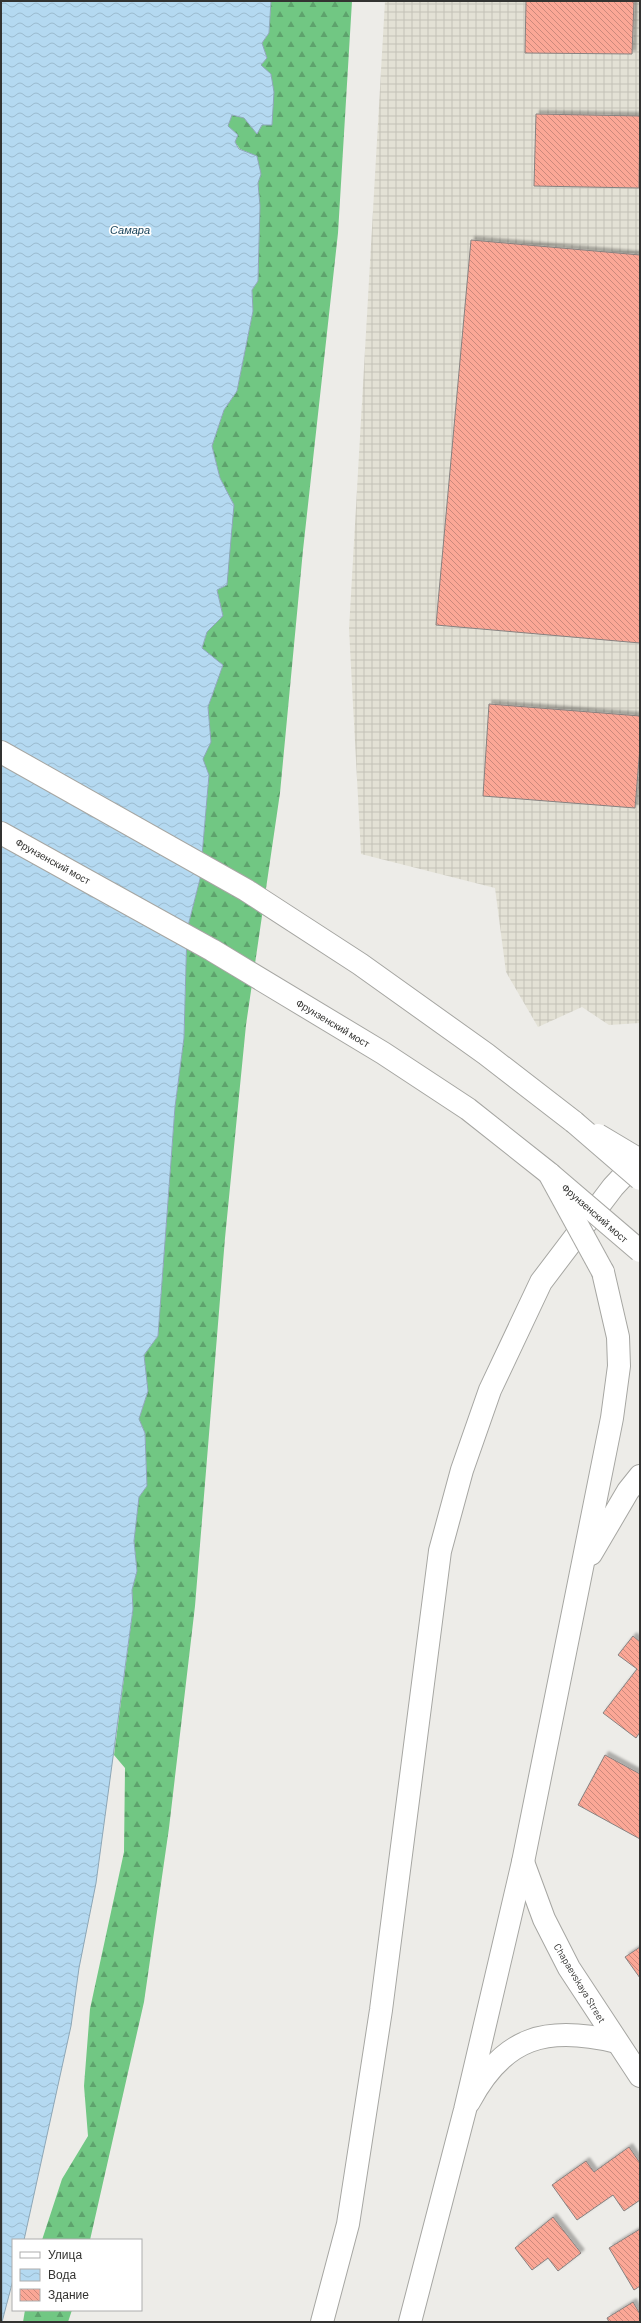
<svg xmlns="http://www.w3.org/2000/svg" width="641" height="2323" font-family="Barlow,sans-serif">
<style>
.industrial{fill:url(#industrial-grid)}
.forest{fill:url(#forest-firs)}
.water{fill:url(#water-waves);stroke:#8da7b7}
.building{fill:url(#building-back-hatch);stroke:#878281;filter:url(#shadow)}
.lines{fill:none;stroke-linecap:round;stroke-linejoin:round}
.street-casing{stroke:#a6a6a2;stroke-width:24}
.secondary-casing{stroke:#a6a6a2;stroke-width:24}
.primary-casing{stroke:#a6a6a2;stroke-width:24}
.street{stroke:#fff;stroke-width:22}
.secondary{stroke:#fff;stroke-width:22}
.primary{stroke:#fff;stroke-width:22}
.secondary-bridge-casing{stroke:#a6a6a2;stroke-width:24;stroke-linecap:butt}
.primary-bridge-casing{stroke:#a6a6a2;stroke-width:24;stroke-linecap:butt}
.secondary-bridge{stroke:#fff;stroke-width:22}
.primary-bridge{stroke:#fff;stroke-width:22}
.labels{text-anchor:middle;stroke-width:3.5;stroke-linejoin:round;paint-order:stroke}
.street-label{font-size:10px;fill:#333331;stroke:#fff}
.water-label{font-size:11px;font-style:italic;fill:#123e56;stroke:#fff}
</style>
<defs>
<pattern id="industrial-grid" width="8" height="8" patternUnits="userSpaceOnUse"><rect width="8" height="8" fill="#e3e1d5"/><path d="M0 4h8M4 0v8" fill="none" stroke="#c3c2b7"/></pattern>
<pattern id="forest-firs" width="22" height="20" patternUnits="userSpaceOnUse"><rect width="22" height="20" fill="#71c783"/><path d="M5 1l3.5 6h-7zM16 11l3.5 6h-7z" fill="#5da26c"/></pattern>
<pattern id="water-waves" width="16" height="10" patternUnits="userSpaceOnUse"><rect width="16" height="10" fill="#b4d9f1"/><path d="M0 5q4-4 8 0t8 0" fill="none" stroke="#9bbbcf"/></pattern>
<pattern id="building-back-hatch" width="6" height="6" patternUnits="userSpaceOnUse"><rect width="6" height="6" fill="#fba796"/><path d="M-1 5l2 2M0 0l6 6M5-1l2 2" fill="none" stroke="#cc897b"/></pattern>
<filter id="shadow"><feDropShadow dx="3.5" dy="-3.5" stdDeviation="1" flood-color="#0004"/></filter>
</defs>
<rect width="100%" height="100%" fill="#edece8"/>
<polygon class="industrial" points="385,1 640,1 640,1023 609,1025 582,1007 538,1027 506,972 495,888 361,854 349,629"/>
<g class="forest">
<polygon points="271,1 352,1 338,233 303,550 280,793 246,1025 225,1238 195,1606 169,1828 144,2002 90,2240 42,2240 62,2179 88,2136 84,2086 90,2009 124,1852 125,1768 114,1755 133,1609 132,1590 137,1571 134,1541 139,1497 147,1486 145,1433 139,1419 148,1391 144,1355 158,1336 175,1107 184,1038 187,930 200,879 209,775 202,759 211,742 208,707 223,665 202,649 207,632 223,616 217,589 234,505 220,478 212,446 224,410 237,391 253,311 252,290 258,281 260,206 258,183 261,174 256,156 240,149 235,142 238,135 228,126 232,115 244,118 257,134 262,125 272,125 261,65 267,58 262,43 269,33"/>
<polygon points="25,2310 72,2310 68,2322 23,2322"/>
</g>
<polygon class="water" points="1,1 271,1 269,33 262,43 267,58 261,65 271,74 274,92 272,125 262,125 257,134 244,118 232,115 228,126 238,135 235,142 239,149 257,156 261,174 258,183 260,206 258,281 252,290 253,311 237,391 224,410 212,446 220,478 234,505 227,585 217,590 223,616 207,632 202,648 223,665 208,707 211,742 203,759 209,775 200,879 187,930 184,1038 175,1107 158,1336 144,1355 148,1391 139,1419 145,1433 147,1486 139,1497 134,1541 137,1571 132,1590 133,1609 96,1883 79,1968 71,2026 24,2240 13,2240 13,2280 2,2322"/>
<g class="building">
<polygon points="526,1 634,1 632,54 525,53"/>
<polygon points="536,114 640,116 639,188 534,186"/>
<polygon points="471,240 640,255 640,643 436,625"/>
<polygon points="489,704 640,716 640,747 635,808 483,796"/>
<polygon points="633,1636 640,1642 640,1732 636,1738 603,1713 637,1669 618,1655"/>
<polygon points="605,1755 640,1774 640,1839 578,1805"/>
<polygon points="640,1947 640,1978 625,1957"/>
<polygon points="629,2147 640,2163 640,2200 624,2211 613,2195 577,2220 552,2185 586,2161 594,2172"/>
<polygon points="553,2217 581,2253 558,2271 548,2258 532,2270 515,2248"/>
<polygon points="640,2229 640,2286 634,2290 609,2248"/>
<polygon points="633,2302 640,2314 640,2322 609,2322 607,2318"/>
</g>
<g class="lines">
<g class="street-casing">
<g id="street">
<polyline points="523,1862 544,1919 569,1968 640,2076"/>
<path d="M 469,2102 C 504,2036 547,2025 617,2042"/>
</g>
</g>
<g class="secondary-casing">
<g id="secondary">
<polyline points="591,1554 628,1491 640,1476"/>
<polyline points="322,2322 348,2224 381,2010 440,1551 462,1470 490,1390 541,1282 613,1187 640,1158"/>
<polyline points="410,2322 465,2110 523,1862 612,1418 619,1366 618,1337 603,1272"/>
</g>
</g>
<g class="primary-casing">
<g id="primary">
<polyline points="1,752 246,890 360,964 486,1054 574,1122"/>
<polyline points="1,833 212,950 383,1053 468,1109 550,1174"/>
</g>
</g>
<use href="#street" class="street"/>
<use href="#secondary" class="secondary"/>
<use href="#primary" class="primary"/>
<g class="secondary-bridge-casing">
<g id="secondary-bridge">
<polyline points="598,1135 640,1160"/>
<polyline points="550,1175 603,1272"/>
</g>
</g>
<g class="primary-bridge-casing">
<g id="primary-bridge">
<polyline points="574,1122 640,1179"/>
<polyline points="550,1174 640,1251"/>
</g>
</g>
<use href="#secondary-bridge" class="secondary-bridge"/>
<use href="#primary-bridge" class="primary-bridge"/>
</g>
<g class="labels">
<g class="street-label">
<text transform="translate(53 861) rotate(29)" y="4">Фрунзенский мост</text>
<text transform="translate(333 1023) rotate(31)" y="4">Фрунзенский мост</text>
<text transform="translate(595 1213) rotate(41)" y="4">Фрунзенский мост</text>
<text transform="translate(580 1983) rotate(59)" y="4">Chapaevskaya Street</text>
</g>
<g class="water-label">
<text x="130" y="234">Самара</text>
</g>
</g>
<rect width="641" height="2323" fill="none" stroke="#333331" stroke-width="4"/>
<rect x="12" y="2239" width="130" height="72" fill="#ffffff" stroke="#adadad"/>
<rect x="20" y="2252" width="20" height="6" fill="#ffffff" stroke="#adadad"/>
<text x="48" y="2259" font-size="12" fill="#333331">Улица</text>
<rect x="20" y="2269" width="20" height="12" fill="url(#water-waves)" stroke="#adadad"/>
<text x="48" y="2279" font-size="12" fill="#333331">Вода</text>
<rect x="20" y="2289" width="20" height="12" fill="url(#building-back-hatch)" stroke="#adadad"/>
<text x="48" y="2299" font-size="12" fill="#333331">Здание</text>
</svg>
